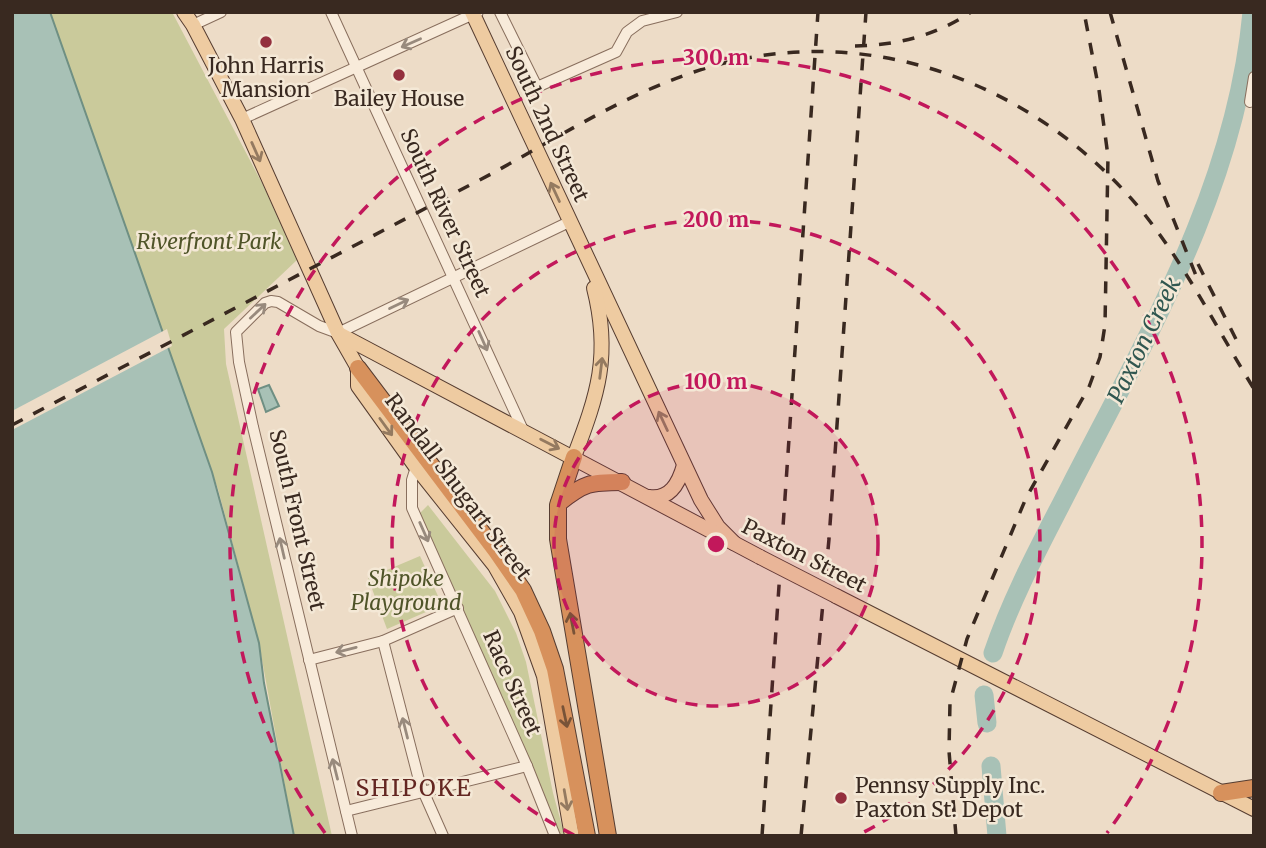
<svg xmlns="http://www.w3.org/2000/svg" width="1266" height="848" font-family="Merriweather,serif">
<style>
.green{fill:#caca9b}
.water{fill:#a8c1b6;stroke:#6f8f83;stroke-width:2}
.pier{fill:#eddcc7}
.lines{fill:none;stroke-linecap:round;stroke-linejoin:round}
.river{stroke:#a8c1b6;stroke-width:19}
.minor-casing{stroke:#886e5d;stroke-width:12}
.major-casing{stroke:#563d31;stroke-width:16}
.highway-casing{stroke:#563d31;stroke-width:18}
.minor{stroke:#f8ebda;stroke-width:10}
.major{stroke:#eecba1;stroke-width:14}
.highway{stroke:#d7915c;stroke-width:16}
.rail{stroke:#392920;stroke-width:3.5;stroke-dasharray:12 12;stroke-linecap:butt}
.major-bridge-casing{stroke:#563d31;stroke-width:16;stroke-linecap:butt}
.major-bridge{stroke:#eecba1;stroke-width:14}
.oneway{stroke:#988a7d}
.oneway2{stroke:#947a60}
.oneway3{stroke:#785338}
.ring{fill:none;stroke:#c2185b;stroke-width:3.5;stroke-dasharray:12 9}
.poi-dot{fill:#94303e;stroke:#f4e8d6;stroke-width:2.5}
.labels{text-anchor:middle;stroke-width:5;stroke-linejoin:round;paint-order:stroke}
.poi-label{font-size:21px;fill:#392920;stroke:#f4e8d6}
.street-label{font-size:21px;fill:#392920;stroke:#f4e8d6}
.park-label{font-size:21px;font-style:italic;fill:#4f5428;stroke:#f4e8d6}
.water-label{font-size:23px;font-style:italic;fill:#305750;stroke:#f4e8d6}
.neighbourhood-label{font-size:23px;letter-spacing:2px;fill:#632621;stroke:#f4e8d6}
.centre{fill:#c2185b;stroke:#f4e8d6;stroke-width:3.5}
.ring-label{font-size:21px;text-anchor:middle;font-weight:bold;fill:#c2185b;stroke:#f4e8d6;stroke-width:5;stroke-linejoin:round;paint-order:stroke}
</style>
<rect width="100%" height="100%" fill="#eddcc7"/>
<g class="green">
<polygon points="50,12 172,12 264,187 297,260 224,329 226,364 332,836 294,836 259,643 218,489"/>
<polygon points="428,505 495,591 516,633 526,662 553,793 564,833 560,836 529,758 420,513"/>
<polygon points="420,556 442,605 387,629 368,578"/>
</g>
<g class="water">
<polygon points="12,12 50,12 212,472 259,643 264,683 294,836 12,836"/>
<polygon points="269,385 279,406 266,412 258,389"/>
</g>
<polygon class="pier" points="167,329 172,346 12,430 12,411"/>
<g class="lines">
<g class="river">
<path d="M 993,653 C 1013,594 1043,540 1071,485 C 1149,333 1236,185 1252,12"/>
<polyline points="984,695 987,723"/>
<polyline points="991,766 997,836"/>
</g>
<g class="minor-casing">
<g id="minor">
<polyline points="331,12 523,430"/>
<polyline points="500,12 537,87 616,52 627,32 642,21 677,12"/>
<polyline points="193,25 221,12"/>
<polyline points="1250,102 1254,77"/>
<polyline points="242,119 478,12"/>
<polyline points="416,467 412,480 412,508 527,766 555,836"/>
<polyline points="383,641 420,784 443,836"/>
<polyline points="309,660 383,641 458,608"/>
<polyline points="346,811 527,766"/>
<polyline points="352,836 253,427 239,362 236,332 265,303 271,301 278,302 319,326 338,333 569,222"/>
</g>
</g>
<g class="major-casing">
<g id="major">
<polyline points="184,12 193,25 242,119 338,333 358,368 358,386 416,467 495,566 521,612 544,676 572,836"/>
<polyline points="472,12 701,500 718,527 734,543"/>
<polyline points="339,334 760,557"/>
<path d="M 574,457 C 598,394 611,355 594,288"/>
<path d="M 649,497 C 670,500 679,483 684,465"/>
<polyline points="836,596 1254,809"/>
</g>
</g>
<g class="highway-casing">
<g id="highway">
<polyline points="358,368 496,551 523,590 542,631 555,669 587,836"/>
<polyline points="574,457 558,505 558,539 608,836"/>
<path d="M 559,503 C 584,483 590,482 622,482"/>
<polyline points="1221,793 1254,788"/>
</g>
</g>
<use href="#minor" class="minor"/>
<use href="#major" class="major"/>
<use href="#highway" class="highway"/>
<g class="rail">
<polyline points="1110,12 1158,181 1197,278"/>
<path d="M 855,46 C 898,45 935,36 971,12"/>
<polyline points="1198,264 1241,349"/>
<path d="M 12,425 L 491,174 C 557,138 622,96 694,72 C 858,16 1032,79 1141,210 C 1185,264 1217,329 1254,389"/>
<polyline points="762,836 818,12"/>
<polyline points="801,836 829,539 866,12"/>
<polyline points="956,836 949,751 950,702 967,639 1026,498 1089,387 1100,357 1105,325 1108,156 1099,90 1084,12"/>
</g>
<g class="major-bridge-casing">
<polyline id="major-bridge" points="760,557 836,596"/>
</g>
<use href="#major-bridge" class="major-bridge"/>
</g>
<defs><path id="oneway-shaft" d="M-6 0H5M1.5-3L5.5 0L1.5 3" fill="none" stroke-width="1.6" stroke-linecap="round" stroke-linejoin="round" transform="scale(1.75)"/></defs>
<g class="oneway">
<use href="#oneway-shaft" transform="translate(411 43) rotate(156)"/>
<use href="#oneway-shaft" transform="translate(399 304) rotate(-26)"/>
<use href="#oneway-shaft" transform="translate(258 311) rotate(-43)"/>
<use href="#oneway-shaft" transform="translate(483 341) rotate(66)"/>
<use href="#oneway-shaft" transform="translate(424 532) rotate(66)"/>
<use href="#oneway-shaft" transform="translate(282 548) rotate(-103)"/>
<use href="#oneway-shaft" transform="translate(346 650) rotate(166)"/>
<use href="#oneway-shaft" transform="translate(405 728) rotate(-104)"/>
<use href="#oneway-shaft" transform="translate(335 769) rotate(-104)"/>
</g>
<g class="oneway2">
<use href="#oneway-shaft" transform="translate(256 152) rotate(66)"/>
<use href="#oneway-shaft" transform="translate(555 192) rotate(-115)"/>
<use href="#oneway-shaft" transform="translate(601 368) rotate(-83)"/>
<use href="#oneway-shaft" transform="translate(663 421) rotate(-115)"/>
<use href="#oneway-shaft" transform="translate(386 427) rotate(54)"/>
<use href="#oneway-shaft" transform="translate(550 444) rotate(27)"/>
<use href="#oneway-shaft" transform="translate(566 800) rotate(80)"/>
</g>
<g class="oneway3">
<use href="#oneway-shaft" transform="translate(572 623) rotate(-101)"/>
<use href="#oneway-shaft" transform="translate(565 717) rotate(78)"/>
</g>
<circle cx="716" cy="544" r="162" fill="#c2185b" fill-opacity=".12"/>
<g class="ring">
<circle cx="716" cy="544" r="162"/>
<path d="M574 835A324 324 0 1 1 858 835"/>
<path d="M325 833A486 486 0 1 1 1107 833"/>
</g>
<g class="poi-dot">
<circle cx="266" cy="42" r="7"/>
<circle cx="399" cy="75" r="7"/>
<circle cx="841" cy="798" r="7"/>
</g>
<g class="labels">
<g class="poi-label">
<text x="266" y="73">John Harris<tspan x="266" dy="24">Mansion</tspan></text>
<text x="399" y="106">Bailey House</text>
<text x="855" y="793" text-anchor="start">Pennsy Supply Inc.<tspan x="855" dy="24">Paxton St. Depot</tspan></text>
</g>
<g class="street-label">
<text transform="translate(547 124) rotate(65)" y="7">South 2nd Street</text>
<text transform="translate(445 213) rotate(65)" y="7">South River Street</text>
<text transform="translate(458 487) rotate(53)" y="7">Randall Shugart Street</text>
<text transform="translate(297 520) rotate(77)" y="7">South Front Street</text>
<text transform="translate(804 556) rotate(27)" y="7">Paxton Street</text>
<text transform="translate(512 683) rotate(66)" y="7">Race Street</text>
</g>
<g class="park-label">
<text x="209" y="249">Riverfront Park</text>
<text x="406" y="586">Shipoke<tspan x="406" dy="24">Playground</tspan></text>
</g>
<g class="water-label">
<text transform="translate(1144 340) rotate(-64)" y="8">Paxton Creek</text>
</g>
<g class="neighbourhood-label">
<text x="414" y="796">SHIPOKE</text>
</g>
</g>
<circle cx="716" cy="544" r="10" class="centre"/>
<g class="ring-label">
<text x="716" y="65">300 m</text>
<text x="716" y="227">200 m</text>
<text x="716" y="389">100 m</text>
</g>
<rect width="1266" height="848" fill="none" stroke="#392920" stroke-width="28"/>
</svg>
